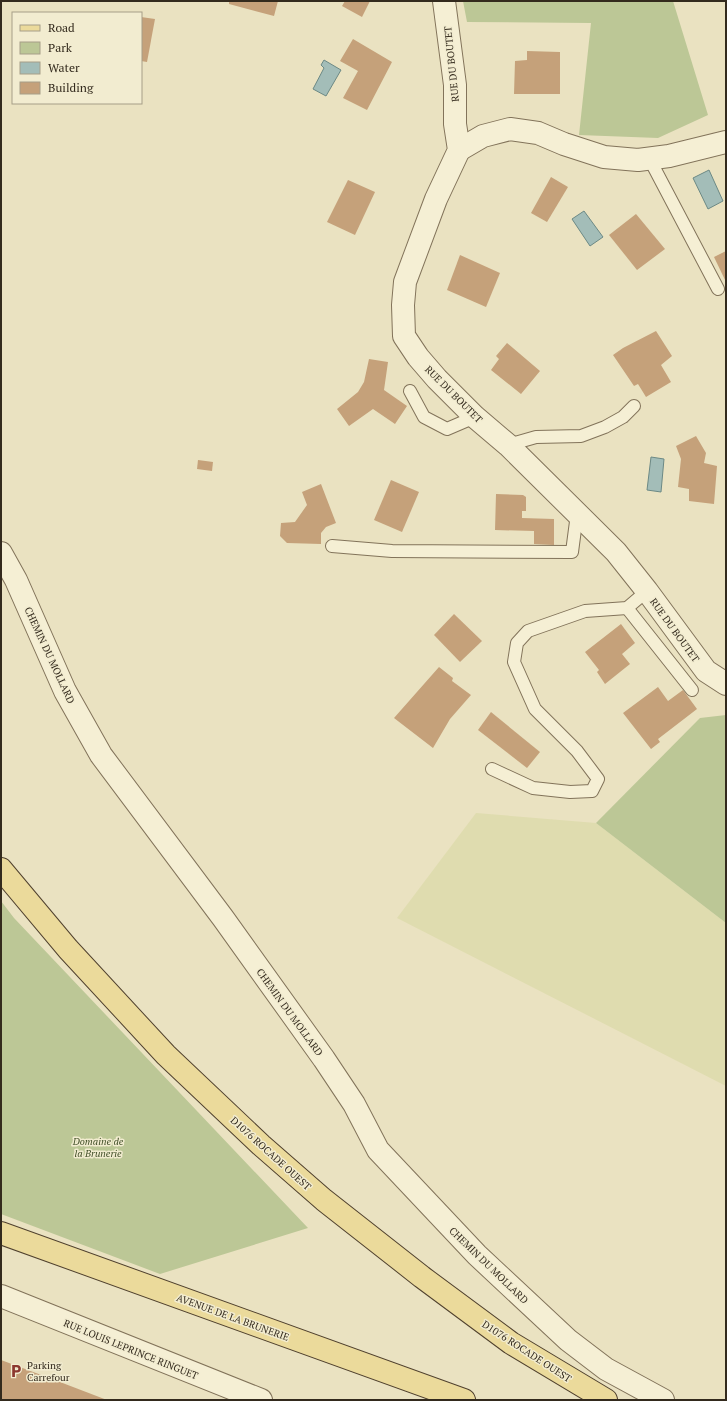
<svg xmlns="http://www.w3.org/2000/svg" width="727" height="1401" font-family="'PT Serif',serif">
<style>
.farmland{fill:#dfdcaf}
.green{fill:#bcc796}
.water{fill:#a3bdb8;stroke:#6c8985}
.building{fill:#c5a17a}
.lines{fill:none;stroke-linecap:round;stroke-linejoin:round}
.lane-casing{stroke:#82735a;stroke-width:14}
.street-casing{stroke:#82735a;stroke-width:24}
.primary-casing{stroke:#50412e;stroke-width:24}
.lane{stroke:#f5efd4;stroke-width:12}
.street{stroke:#f5efd4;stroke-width:22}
.primary{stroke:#ebda9b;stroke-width:22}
.labels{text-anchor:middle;stroke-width:3;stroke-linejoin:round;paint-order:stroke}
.street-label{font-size:10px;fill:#332a1d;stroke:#f2ecd0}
.park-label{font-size:10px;font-style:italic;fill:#3f4d26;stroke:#f2ecd0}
.poi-label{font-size:10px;fill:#332a1d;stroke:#f2ecd0;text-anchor:start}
</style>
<rect width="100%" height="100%" fill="#eae2c1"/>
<polygon class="farmland" points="476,813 596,823 726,923 726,1086 397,918"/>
<g class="green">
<polygon points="463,1 673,1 708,115 658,138 579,135 591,23 467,22"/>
<polygon points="726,715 726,923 596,823 700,718"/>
<polygon points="1,901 14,918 308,1228 160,1274 1,1214"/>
</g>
<g class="water">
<polygon points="324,60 341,70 326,96 313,89 324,68 321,65"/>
<polygon points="709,170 723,201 708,209 693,178"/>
<polygon points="584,211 603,237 590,246 572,219"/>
<polygon points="651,457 664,459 661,492 647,490"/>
</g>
<g class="building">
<polygon points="229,1 278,1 274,16 229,4"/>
<polygon points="345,1 370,1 362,17 342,6"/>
<polygon points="141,17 155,19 147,62 141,61"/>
<polygon points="353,39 392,62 367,110 343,98 358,71 340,61"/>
<polygon points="527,51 560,52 560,94 514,94 515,61 527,60"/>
<polygon points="551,177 568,187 547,222 531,213"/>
<polygon points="348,180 375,192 355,235 327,222"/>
<polygon points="636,214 665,249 637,270 609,235"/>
<polygon points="726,251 726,282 714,257"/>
<polygon points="460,255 500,273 486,307 447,290"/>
<polygon points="656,331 672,356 661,365 671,382 646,397 638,384 634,386 613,355 623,348"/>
<polygon points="507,343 540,371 521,394 491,370 499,359 496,356"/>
<polygon points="369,359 388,362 384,390 407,406 395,424 373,409 349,426 337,409 358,392 364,382"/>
<polygon points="696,436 706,453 704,463 717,466 714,504 689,501 689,489 678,487 681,459 676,446"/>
<polygon points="198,460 213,462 212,471 197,469"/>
<polygon points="391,480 419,492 402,532 374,520"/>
<polygon points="321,484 336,523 326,527 321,533 321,544 287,543 280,536 281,523 295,522 307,505 302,492"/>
<polygon points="496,494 523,495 526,497 526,511 522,511 522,518 554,519 554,545 534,544 534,531 495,530"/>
<polygon points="454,614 482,641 460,662 434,635"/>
<polygon points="621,624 635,643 622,654 630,664 605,684 597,672 599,670 585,652"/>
<polygon points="439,667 453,678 452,681 471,695 450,719 433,748 394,718"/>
<polygon points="658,687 668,701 683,690 697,709 658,739 660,742 651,749 623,713"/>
<polygon points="491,712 540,752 527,768 478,730"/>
<polygon points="1,1360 60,1382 107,1400 1,1400"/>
</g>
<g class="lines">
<g class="lane-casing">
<g id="lane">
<polyline points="649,158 718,289"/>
<polyline points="410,391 424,417 447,429 475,417"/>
<polyline points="508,445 536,437 581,436 605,427 623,417 634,406"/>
<polyline points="332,546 392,551 572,552 577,514"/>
<polyline points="627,608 692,690"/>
<polyline points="492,769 533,788 570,792 592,791 598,779 577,751 535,709 514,662 517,643 528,631 585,611 627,608 647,591"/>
</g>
</g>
<g class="street-casing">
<g id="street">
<polyline points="444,1 455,85 455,124 459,150 436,199 405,282 403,305 404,336 418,357 437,379 475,417 508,445 616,552 647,591 706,671 726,684"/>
<polyline points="459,150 483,136 510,129 538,133 564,144 604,157 638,160 669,156 726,142"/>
<polyline points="1,553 16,580 65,691 101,755 223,918 324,1059 354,1104 378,1150 477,1255 568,1340 606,1369 663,1400"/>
<polyline points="1,1296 261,1400"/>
</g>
</g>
<g class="primary-casing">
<g id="primary">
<polyline points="1,869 68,949 166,1055 261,1145 324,1200 422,1277 511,1343 606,1400"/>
<polyline points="1,1233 464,1400"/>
</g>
</g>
<use href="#lane" class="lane"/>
<use href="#street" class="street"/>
<use href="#primary" class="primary"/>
</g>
<defs>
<g id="parking-bare" transform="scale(1.08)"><path d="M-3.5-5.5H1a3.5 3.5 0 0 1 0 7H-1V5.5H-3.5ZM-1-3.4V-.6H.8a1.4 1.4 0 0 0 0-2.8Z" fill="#8c382f" stroke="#f2ecd0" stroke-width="2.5" paint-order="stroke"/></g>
</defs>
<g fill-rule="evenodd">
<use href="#parking-bare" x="16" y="1371"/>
</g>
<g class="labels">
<g class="street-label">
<text transform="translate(451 64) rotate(-96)" y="4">RUE DU BOUTET</text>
<text transform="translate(454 394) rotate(45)" y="4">RUE DU BOUTET</text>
<text transform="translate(675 630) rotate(54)" y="4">RUE DU BOUTET</text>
<text transform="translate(50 655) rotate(65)" y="4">CHEMIN DU MOLLARD</text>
<text transform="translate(290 1012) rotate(54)" y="4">CHEMIN DU MOLLARD</text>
<text transform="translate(271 1153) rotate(42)" y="4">D1076 ROCADE OUEST</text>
<text transform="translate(489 1265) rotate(44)" y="4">CHEMIN DU MOLLARD</text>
<text transform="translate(233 1317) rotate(20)" y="4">AVENUE DE LA BRUNERIE</text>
<text transform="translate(131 1349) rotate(22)" y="4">RUE LOUIS LEPRINCE RINGUET</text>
<text transform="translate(527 1351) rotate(33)" y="4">D1076 ROCADE OUEST</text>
</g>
<g class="park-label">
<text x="98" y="1145">Domaine de<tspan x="98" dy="12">la Brunerie</tspan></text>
</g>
<g class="poi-label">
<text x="27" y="1369">Parking<tspan x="27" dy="12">Carrefour</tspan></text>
</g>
</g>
<rect width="727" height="1401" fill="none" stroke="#332a1d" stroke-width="4"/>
<rect x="12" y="12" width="130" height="92" fill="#f2ecd0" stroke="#a69e88"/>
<rect x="20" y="25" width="20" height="6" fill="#ebda9b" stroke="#a69e88"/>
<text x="48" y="32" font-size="12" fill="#332a1d">Road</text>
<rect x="20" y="42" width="20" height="12" fill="#bcc796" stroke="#a69e88"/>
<text x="48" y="52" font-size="12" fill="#332a1d">Park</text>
<rect x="20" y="62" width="20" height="12" fill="#a3bdb8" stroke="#a69e88"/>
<text x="48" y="72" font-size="12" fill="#332a1d">Water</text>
<rect x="20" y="82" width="20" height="12" fill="#c5a17a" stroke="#a69e88"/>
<text x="48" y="92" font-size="12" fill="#332a1d">Building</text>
</svg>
